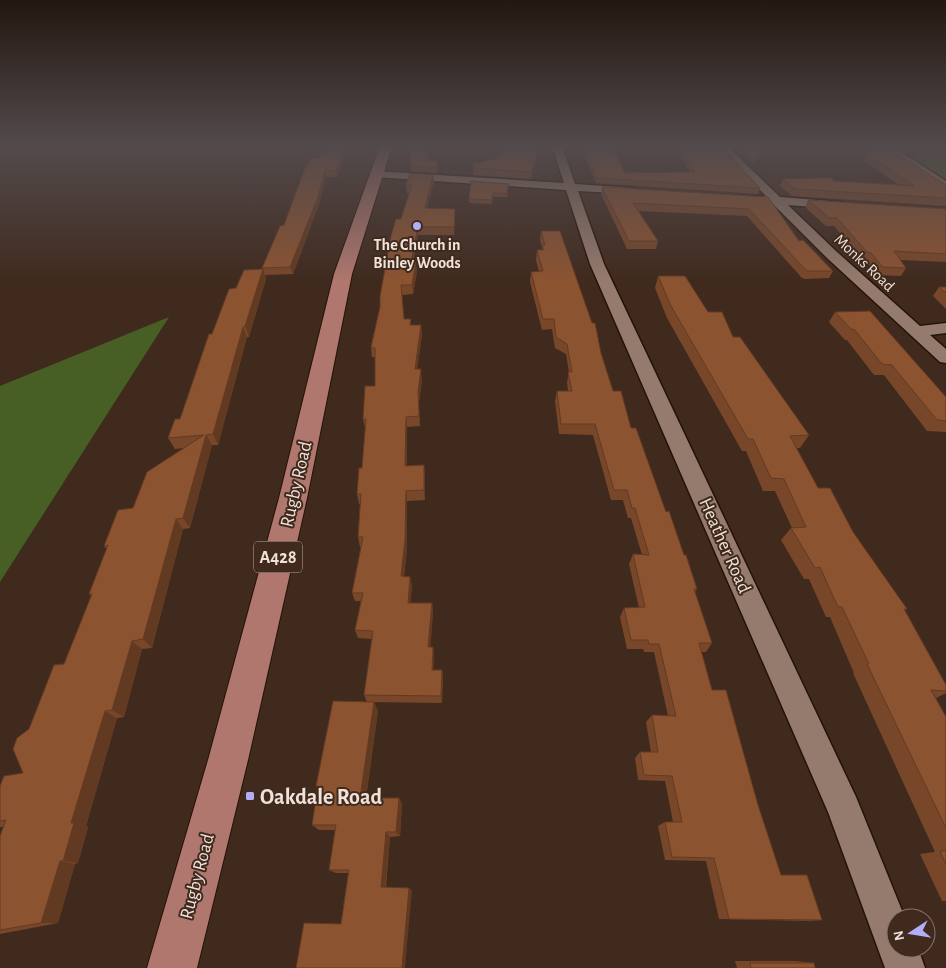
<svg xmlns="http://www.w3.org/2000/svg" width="946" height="968" font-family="'Alegreya Sans',sans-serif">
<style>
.green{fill:#475a2e}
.forest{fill:#475f24}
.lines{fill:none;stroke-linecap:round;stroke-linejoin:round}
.minor-casing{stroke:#261207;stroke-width:3}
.major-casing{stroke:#261207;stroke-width:2}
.minor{fill:#957b6d;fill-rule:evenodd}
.major{fill:#af776e;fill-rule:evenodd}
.wall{fill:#78472a}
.shaded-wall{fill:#623a22}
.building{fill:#8c5331;stroke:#623a22}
.poi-dot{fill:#b2adf9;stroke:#402a1e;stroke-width:2}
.labels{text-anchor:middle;stroke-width:4;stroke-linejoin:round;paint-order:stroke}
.far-poi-label{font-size:16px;font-weight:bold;fill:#f0e1d9;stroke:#402a1e}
.far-street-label{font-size:16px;fill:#f0e1d9;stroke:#402a1e}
.shield{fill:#402a1e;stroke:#bbaaa1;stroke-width:1}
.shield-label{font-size:18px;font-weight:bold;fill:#f0e1d9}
.street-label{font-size:19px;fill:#f0e1d9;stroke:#402a1e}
.near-poi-label{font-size:22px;font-weight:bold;fill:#f0e1d9;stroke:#402a1e;text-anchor:start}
</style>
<rect width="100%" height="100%" fill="#402a1e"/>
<polygon class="green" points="891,146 946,146 946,182"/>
<polygon class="forest" points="169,317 0,582 0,386"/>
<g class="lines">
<g class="minor-casing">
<g id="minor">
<polygon points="552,146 562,146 575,184 633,188 639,191 633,194 578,191 604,264 856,797 905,918 896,918 896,948 918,948 925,968 885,968 828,812 590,264 566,190 376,177 371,174 376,171 564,183"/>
<polygon points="716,146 727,146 780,197 842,202 844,205 838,209 788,205 837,252 920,326 946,323 946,333 930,335 946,349 946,363 940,362 827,258 773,204 736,200 734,198 736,196 766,196"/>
<polygon points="880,146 892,146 946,181 946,189"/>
</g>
</g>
<g class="major-casing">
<polygon id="major" points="380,146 392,146 352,274 307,498 248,760 197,968 147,968 208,760 279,498 334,274"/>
</g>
<use href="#minor" class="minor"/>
<use href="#major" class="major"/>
</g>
<g class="wall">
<polygon points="349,146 337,177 326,177 319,204 293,274 265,275 266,279 249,337 247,337 218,445 212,445 190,528 183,529 152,648 142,649 124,717 117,718 86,826 88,827 78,863 75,864 58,923 0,934 0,836 3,827 0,827 0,786 23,773 29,729 64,664 91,596 89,594 107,549 104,546 133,508 184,448 175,449 168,438 180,419 212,334 236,288 263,269 262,268 284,225 319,158"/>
<polygon points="502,146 539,146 531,179 473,175 473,168 498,158"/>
<polygon points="581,146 612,146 625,173 690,172 674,146 721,146 760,188 758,194 596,183"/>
<polygon points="735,146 766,146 765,151 754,163"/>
<polygon points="410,148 428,148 428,160 437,161 438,166 436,173 411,171"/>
<polygon points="866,153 946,185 946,206 792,196 780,186 783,179 899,185 863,160"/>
<polygon points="433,175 434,183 427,208 455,217 454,235 418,235 413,262 417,271 413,294 402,295 404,319 411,325 421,325 422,335 417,369 422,379 419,402 420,426 407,427 407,466 424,465 425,500 407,501 407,549 404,576 410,577 412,586 410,603 432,603 433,612 430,647 433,647 434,654 433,670 442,670 443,678 442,703 367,702 364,695 372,639 358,638 355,630 361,601 355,601 352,593 361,547 360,547 358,537 360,504 359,504 357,494 362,468 365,428 363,419 375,386 375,357 372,357 371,347 401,219 409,193 407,193 406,185"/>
<polygon points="602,187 768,197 799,241 833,271 829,278 804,279 801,277 747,216 638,211 658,241 656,249 627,249 601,194"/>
<polygon points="508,188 507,197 493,197 492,204 469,203 469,199"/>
<polygon points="808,200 946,209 946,262 900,260 906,268 901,276 878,275 866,261 862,260 834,226 826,226 805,207"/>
<polygon points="541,231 601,353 613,391 631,428 697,589 695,592 712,643 706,652 701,652 712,690 758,805 781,875 822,920 809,921 719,919 706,861 665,860 658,826 665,822 673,822 665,781 638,780 635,758 640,752 651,752 646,722 652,715 668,716 654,652 644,652 643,649 627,649 620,617 624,608 639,608 629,564 633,554 642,555 631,518 628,518 623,500 611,500 593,435 559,434 555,401 557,391 568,391 567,382 569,372 566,354 555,348 552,329 542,330 530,282 531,272 539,272 536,260 537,250 542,250 542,247 540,240"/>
<polygon points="658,276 708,312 733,337 809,435 800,448 796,448 818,488 853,532 907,609 905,610 946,685 946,693 936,698 946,717 946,901 942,901 920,854 935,852 853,673 854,673 830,617 826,617 809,579 804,579 781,540 791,528 792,528 775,491 763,491 746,451 742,451 667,318 655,288"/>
<polygon points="939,287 946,287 946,309 933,296"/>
<polygon points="835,312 946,397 946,432 927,431 884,375 874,375 847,340 845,340 829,322"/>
<polygon points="374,702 378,711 366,798 399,798 402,804 400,836 390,837 386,887 412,890 341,924 348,873 336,873 329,870 335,830 319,830 312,825 318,788 316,786"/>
<polygon points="735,961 795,961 814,963 815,968 737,968"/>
</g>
<g class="shaded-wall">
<polygon points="346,146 349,146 337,177 336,171"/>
<polygon points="538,146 539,146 531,179 532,172"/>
<polygon points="766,146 765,151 754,163 756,158"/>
<polygon points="437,161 438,166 436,173 436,168"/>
<polygon points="325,171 326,177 319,204 293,274 290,267"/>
<polygon points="433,175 434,183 425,217 425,208"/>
<polygon points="418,227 418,235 412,271 411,262"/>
<polygon points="416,262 417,271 413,294 412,285"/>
<polygon points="263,269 266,279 249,337 245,326"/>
<polygon points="421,325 422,335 416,379 415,369"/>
<polygon points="243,327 247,337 218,445 213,434"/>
<polygon points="421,369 422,379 419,402 420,426 418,392"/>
<polygon points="406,417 407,427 407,476 405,466"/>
<polygon points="206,435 212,445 190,528 183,518"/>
<polygon points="424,465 425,475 425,500 424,490"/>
<polygon points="406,491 407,501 407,549 403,585 401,576"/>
<polygon points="176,519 183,529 152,648 143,639"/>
<polygon points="410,577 412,586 410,611 408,603"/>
<polygon points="432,603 433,612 430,654 428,647"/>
<polygon points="132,641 142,649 124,717 112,710"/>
<polygon points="433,647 434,654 433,677 432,670"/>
<polygon points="442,670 443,678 442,703 441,696"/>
<polygon points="374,702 378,711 365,804 360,798"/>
<polygon points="105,711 117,718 86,826 88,827 78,863 63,861 71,823"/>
<polygon points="399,798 402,804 400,836 396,832"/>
<polygon points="386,832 390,837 385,889 381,887"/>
<polygon points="60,861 75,864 58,923 41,923"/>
<polygon points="409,888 412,890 405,968 402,968"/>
</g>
<g class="building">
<polygon points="325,146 346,146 336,171 325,171 318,197 290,267 262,268 280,226 284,225 305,168 311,158 319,158"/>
<polygon points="502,146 538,146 532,172 473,168 473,164 498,158"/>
<polygon points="584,146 612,146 625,173 695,172 679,146 721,146 760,188 597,178"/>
<polygon points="742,146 766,146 756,158"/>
<polygon points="871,146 884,146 946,185 946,198 795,189 783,179 830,178 835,181 914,186 866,153"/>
<polygon points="410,148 428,148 428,160 437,161 436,168 411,166"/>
<polygon points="410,173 433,175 425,208 455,209 454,227 418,227 411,262 416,262 412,285 401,285 404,319 411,319 410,325 421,325 415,369 421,369 418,392 419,416 406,417 405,466 424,465 424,490 406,491 405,540 401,576 410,577 408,603 432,603 428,647 433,647 432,670 442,670 441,696 364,695 373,631 355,630 363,593 352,593 363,537 358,537 361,494 357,494 359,468 362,468 366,419 363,419 365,386 375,386 375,348 371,347 380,307 380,296 391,236 396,219 401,219 412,185 406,185"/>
<polygon points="471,181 509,184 507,193 493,193 492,200 469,199"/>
<polygon points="602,187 768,197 799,241 803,240 833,271 808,271 805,269 749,209 633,203 658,241 629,241"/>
<polygon points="808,200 946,209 946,254 894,251 906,268 883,267 871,253 867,252 837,218 830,218"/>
<polygon points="541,231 560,231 592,323 595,323 601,353 613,391 621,391 631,428 636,428 666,512 669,511 684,555 686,555 697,589 694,589 712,643 699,643 712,690 726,690 758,805 781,875 807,875 822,920 729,919 714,858 672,857 665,822 682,822 672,776 644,775 640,752 658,752 652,715 676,716 659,644 649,644 648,640 631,640 624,608 645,607 633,554 649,555 635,508 632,508 627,490 614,490 595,424 561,424 557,391 572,391 568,372 572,372 567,344 556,337 554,319 543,319 531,272 543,271 537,250 544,250 542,245 545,245"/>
<polygon points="263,269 245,326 243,327 213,434 206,435 183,518 176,519 143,639 132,641 112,710 105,711 71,823 74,823 63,861 60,861 41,923 0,930 0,836 6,820 0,821 0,786 4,776 23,773 13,749 17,738 29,729 54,665 64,664 92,594 89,594 108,545 104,546 118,510 133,508 147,472 204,435 168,438 175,419 180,419 209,334 212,334 229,289 236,288 244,270"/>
<polygon points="658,276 685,276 708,312 722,312 733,337 740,337 809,435 790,436 818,488 830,488 853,532 907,609 904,609 946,685 946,691 931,690 946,717 946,828 867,664 869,664 842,607 838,607 820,567 815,568 791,528 806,527 784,479 771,478 753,439 748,439 671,306"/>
<polygon points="939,287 946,287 946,293"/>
<polygon points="870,311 946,397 946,421 937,420 892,365 882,364 854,329 852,330 835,312"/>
<polygon points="333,701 374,702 360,798 399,798 396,832 386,832 381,887 409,888 402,968 296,968 304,923 341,924 349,870 329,870 336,825 312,825 318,786 316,786"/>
<polygon points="940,851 946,851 946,864"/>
<polygon points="750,963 814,963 815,968 751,968"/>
</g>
<linearGradient id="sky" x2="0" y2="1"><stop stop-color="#231710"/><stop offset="0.52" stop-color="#534a4c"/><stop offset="1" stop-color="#534a4c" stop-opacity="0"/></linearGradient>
<rect width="946" height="282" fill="url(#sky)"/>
<g class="poi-dot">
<circle cx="417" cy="226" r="5"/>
<rect x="245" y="791" width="10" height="10" rx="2.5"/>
</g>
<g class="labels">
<g class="far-poi-label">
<text x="417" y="250">The Church in<tspan x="417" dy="18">Binley Woods</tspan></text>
</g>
<g class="far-street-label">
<text transform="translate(865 262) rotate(43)" y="6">Monks Road</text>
</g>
<rect class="shield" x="254" y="541.5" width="48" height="31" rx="4"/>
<g class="shield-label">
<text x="278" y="563">A428</text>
</g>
<g class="street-label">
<text transform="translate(295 484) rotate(-77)" y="7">Rugby Road</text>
<text transform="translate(726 545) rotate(66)" y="7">Heather Road</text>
<text transform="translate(196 876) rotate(-75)" y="7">Rugby Road</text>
</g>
<g class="near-poi-label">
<text x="260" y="804">Oakdale Road</text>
</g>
</g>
<g transform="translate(911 933) rotate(258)"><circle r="24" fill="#402a1e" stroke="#867369"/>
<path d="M0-4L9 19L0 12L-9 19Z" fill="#b2adf9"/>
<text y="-8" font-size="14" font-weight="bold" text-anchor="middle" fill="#f0e1d9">N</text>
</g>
</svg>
